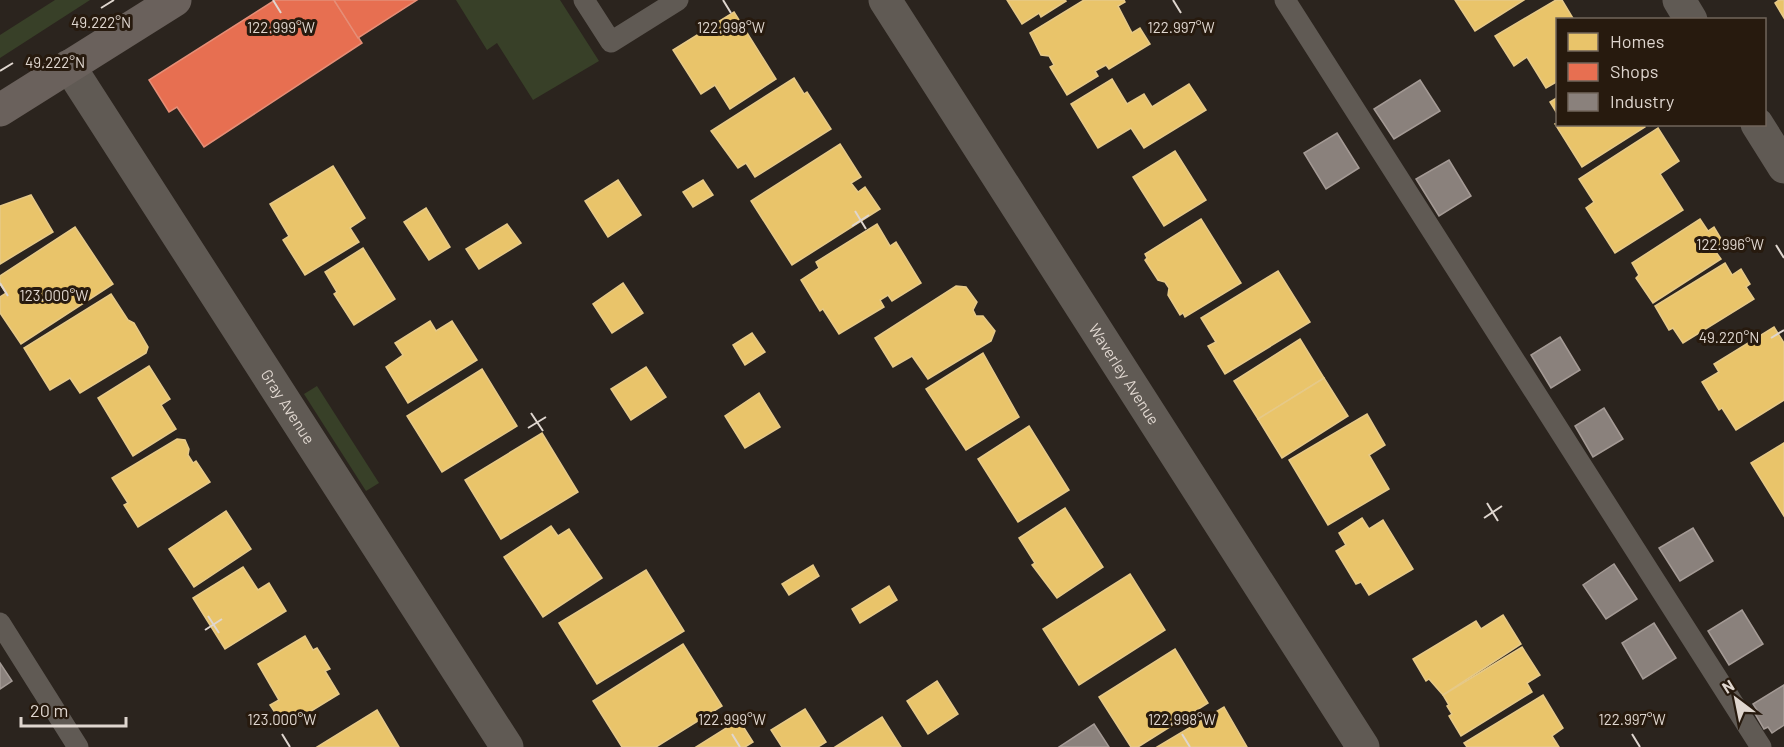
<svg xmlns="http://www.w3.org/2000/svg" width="1784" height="747" font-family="Barlow,sans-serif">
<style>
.green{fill:#384028}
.homes{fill:#e9c46a;stroke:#e6c988;stroke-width:1.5}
.shops{fill:#e76f51;stroke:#e58e77;stroke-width:1.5}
.industry{fill:#8a817c;stroke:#a49a95;stroke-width:1.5}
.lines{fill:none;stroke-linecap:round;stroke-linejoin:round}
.lane{stroke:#605a54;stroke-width:21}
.street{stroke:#605a54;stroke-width:33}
.secondary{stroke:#6a615c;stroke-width:33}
.ticks{fill:none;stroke:#dfd6cf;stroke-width:2}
.labels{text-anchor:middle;stroke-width:6;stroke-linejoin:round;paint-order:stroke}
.street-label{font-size:16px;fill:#dfd6cf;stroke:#271a0e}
.ticks-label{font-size:15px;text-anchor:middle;fill:#dfd6cf;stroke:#271a0e;stroke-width:6;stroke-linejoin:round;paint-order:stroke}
</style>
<rect width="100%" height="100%" fill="#2b241e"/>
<g class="green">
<polygon points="55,0 90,0 0,58 0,35"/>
<polygon points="456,0 560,0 599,61 533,100 497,43 487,50"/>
<polygon points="317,386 379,483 366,491 304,394"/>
</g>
<g class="homes">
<polygon points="1007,0 1065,0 1066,1 1041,17 1039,13 1022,24"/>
<polygon points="1084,0 1124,0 1125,2 1118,6 1132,33 1140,28 1150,44 1109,69 1106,65 1095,71 1098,76 1067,95 1050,67 1054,65 1049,56 1041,55 1030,33"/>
<polygon points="1455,0 1524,0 1475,31"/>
<polygon points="1556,0 1562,0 1574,20 1558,20 1558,81 1546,88 1527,57 1514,66 1495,36"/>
<polygon points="1779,0 1784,0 1784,18 1775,3"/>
<polygon points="734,12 776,79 730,109 715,85 701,94 673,50"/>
<polygon points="794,78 804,94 807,92 831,129 755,177 746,163 738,168 711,131"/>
<polygon points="1112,79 1127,104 1144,94 1152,107 1189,84 1206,110 1144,148 1131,128 1098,148 1071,104"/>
<polygon points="1558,97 1558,115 1550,102"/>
<polygon points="1558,123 1644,124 1645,127 1582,167 1555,124"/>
<polygon points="1658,128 1679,161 1660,174 1683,210 1615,253 1586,208 1594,202 1579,179"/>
<polygon points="840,144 861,177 851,183 858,192 865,187 880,209 792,265 751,201"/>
<polygon points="1175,151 1206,200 1164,226 1133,177"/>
<polygon points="333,166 365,218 350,228 359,242 305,275 283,240 289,236 270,204"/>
<polygon points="618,180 641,215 608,237 585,201"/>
<polygon points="703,180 713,195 693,207 683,192"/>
<polygon points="31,195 53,232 0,264 0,206"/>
<polygon points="426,208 450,247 429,260 404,222"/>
<polygon points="1201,219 1241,283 1185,317 1183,313 1180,315 1168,295 1169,288 1165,282 1158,280 1145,260 1147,258 1145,254"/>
<polygon points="1700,219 1708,231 1714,227 1723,242 1713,248 1721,259 1653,303 1636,278 1639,275 1632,263"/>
<polygon points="507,224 521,243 479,269 466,249"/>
<polygon points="877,224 890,246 896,242 921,283 892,301 888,295 880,300 884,307 839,334 823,309 820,311 801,280 819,268 816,262"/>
<polygon points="75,227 113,284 21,344 0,313 0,297 6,293 0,284 0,276"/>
<polygon points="363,248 395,299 354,325 334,294 337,292 325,272"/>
<polygon points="1725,263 1732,275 1741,269 1750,284 1746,287 1754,299 1683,343 1673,328 1669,330 1655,306"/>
<polygon points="1278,271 1310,322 1225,374 1208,346 1216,342 1201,318"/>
<polygon points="623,283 643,313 612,333 593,304"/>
<polygon points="956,286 966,287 977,302 973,310 976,316 983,316 995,331 991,341 928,379 912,356 893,367 875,338"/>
<polygon points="111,294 128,320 134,323 148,347 146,353 80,393 70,378 50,390 24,348"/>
<polygon points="430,321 436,331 452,321 477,360 408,403 386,367 403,355 395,343"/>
<polygon points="1774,327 1784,343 1784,400 1736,430 1722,408 1719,410 1702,382 1719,372 1714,364"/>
<polygon points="752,333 765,352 745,365 733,345"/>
<polygon points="1300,339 1324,378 1258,419 1234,381"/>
<polygon points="983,353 1019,417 966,450 926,389"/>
<polygon points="149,366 170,399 161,405 176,429 133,456 98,398"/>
<polygon points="646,367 666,397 631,420 611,389"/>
<polygon points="482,369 517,426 442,472 407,416"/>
<polygon points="1324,378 1348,416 1282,458 1258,419"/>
<polygon points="759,393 780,427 745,448 725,416"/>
<polygon points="1367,414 1385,445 1369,455 1389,489 1328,525 1289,460"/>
<polygon points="1029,426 1069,490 1018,522 978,459"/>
<polygon points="542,433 578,492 501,539 465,480"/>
<polygon points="177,439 185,440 189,449 188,455 193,463 196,461 210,482 138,527 124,505 128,503 112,478"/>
<polygon points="1784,443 1784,516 1751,463"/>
<polygon points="1065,508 1103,567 1057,598 1032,565 1035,563 1019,538"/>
<polygon points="226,511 251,549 194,587 169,549"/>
<polygon points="1362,518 1369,529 1383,520 1413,569 1369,595 1361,582 1356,584 1336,551 1346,545 1339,533"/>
<polygon points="551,526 558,536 569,529 602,578 543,617 504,557"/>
<polygon points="813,565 819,576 789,595 782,584"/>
<polygon points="243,567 258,590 269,583 286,611 225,649 193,598"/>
<polygon points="646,570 684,631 597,684 559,623"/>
<polygon points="1130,574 1165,630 1079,685 1043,629"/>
<polygon points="889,586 897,600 860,623 852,609"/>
<polygon points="1503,615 1521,644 1443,695 1429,679 1426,681 1413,659 1476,621 1481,629"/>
<polygon points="305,636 313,650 317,648 330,669 325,671 339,694 295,721 293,717 282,723 270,705 279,700 258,664"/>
<polygon points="683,644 722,706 656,747 622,747 593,701"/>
<polygon points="1522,647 1540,675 1527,683 1532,692 1461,736 1449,716 1452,714 1447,706 1449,705 1443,695"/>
<polygon points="1175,649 1208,703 1138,747 1131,747 1099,697"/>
<polygon points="937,681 958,714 928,734 907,701"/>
<polygon points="1543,695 1563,728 1552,736 1559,747 1467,747 1464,743"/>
<polygon points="1224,707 1247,747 1157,747"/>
<polygon points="805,709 826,742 818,747 782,747 771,730"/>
<polygon points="377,710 399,747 317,747"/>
<polygon points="882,717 901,747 835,747"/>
<polygon points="739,720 753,742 745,747 696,747"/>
</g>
<g class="shops">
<polygon points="275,0 334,0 362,43 204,147 177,107 169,112 149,80"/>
<polygon points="334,0 417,0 358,38"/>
</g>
<g class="industry">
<polygon points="1420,80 1440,111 1394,139 1374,109"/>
<polygon points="1337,133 1359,168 1326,189 1304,153"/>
<polygon points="1449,160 1471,196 1439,216 1416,179"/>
<polygon points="1560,337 1580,370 1551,388 1531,355"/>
<polygon points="1604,408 1623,439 1593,457 1575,426"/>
<polygon points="1693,528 1713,561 1680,581 1659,548"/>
<polygon points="1614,564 1637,599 1606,619 1583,585"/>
<polygon points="1742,610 1763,644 1729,665 1708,631"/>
<polygon points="1654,623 1676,658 1643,679 1622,643"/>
<polygon points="0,663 12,681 0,689"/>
<polygon points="1784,685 1784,725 1772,733 1768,727 1764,729 1754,712 1757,710 1753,704"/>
<polygon points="1094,724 1109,747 1059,747"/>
</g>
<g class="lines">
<g class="lane">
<polyline points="584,0 611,42 678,0"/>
<polyline points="1285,0 1761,747"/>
<polyline points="0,623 78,747"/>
</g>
<g class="street">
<path id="s1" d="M 885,0 L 1363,747"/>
<polyline points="1679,0 1691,20"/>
<path id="s2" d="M 69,66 L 507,747"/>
<polyline points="1757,124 1784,167"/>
</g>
<polyline class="secondary" points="0,110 175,0"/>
</g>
<path class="ticks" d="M 273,0 L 281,13M 723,0 L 731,13M 1173,0 L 1181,13M 101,8 L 114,0M 0,71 L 13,63M 855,211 L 866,229M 852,226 L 869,215M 1776,245 L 1784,258M 0,283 L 8,296M 1771,338 L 1784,330M 531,413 L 543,431M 528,428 L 546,417M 1487,503 L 1498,521M 1484,518 L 1502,506M 208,616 L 219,633M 205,630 L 222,619M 282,734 L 290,747M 732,734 L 740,747M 1182,734 L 1190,747M 1632,734 L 1640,747"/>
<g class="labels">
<g class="street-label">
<text dy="6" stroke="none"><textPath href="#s1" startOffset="444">Waverley Avenue</textPath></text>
<text dy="6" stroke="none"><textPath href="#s2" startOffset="405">Gray Avenue</textPath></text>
</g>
</g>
<g class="ticks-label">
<text x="101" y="28">49.222°N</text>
<text x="281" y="33">122.999°W</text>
<text x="731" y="33">122.998°W</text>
<text x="1181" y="33">122.997°W</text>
<text x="55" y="68">49.222°N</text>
<text x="1730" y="250">122.996°W</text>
<text x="54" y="301">123.000°W</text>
<text x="1729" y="343">49.220°N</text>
<text x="282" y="725">123.000°W</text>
<text x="732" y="725">122.999°W</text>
<text x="1182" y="725">122.998°W</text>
<text x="1632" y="725">122.997°W</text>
</g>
<rect x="1556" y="18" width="210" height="108" fill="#271a0e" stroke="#71655b" stroke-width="1.5"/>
<rect x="1568" y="33" width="30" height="18" fill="#e9c46a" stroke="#71655b" stroke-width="1.5"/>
<text x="1610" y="48" font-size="18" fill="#dfd6cf">Homes</text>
<rect x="1568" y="63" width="30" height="18" fill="#e76f51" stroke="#71655b" stroke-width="1.5"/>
<text x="1610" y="78" font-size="18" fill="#dfd6cf">Shops</text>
<rect x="1568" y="93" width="30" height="18" fill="#8a817c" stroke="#71655b" stroke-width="1.5"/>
<text x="1610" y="108" font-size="18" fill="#dfd6cf">Industry</text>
<g transform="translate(1736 699) rotate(328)" stroke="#271a0e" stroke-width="4.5" paint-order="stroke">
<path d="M0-4.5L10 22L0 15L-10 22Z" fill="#dfd6cf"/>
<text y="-9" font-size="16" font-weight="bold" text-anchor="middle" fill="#dfd6cf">N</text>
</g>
<path d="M21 717v9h105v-9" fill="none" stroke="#dfd6cf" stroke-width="3"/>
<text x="30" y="717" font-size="18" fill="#dfd6cf" stroke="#271a0e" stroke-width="4.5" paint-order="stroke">20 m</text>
</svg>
